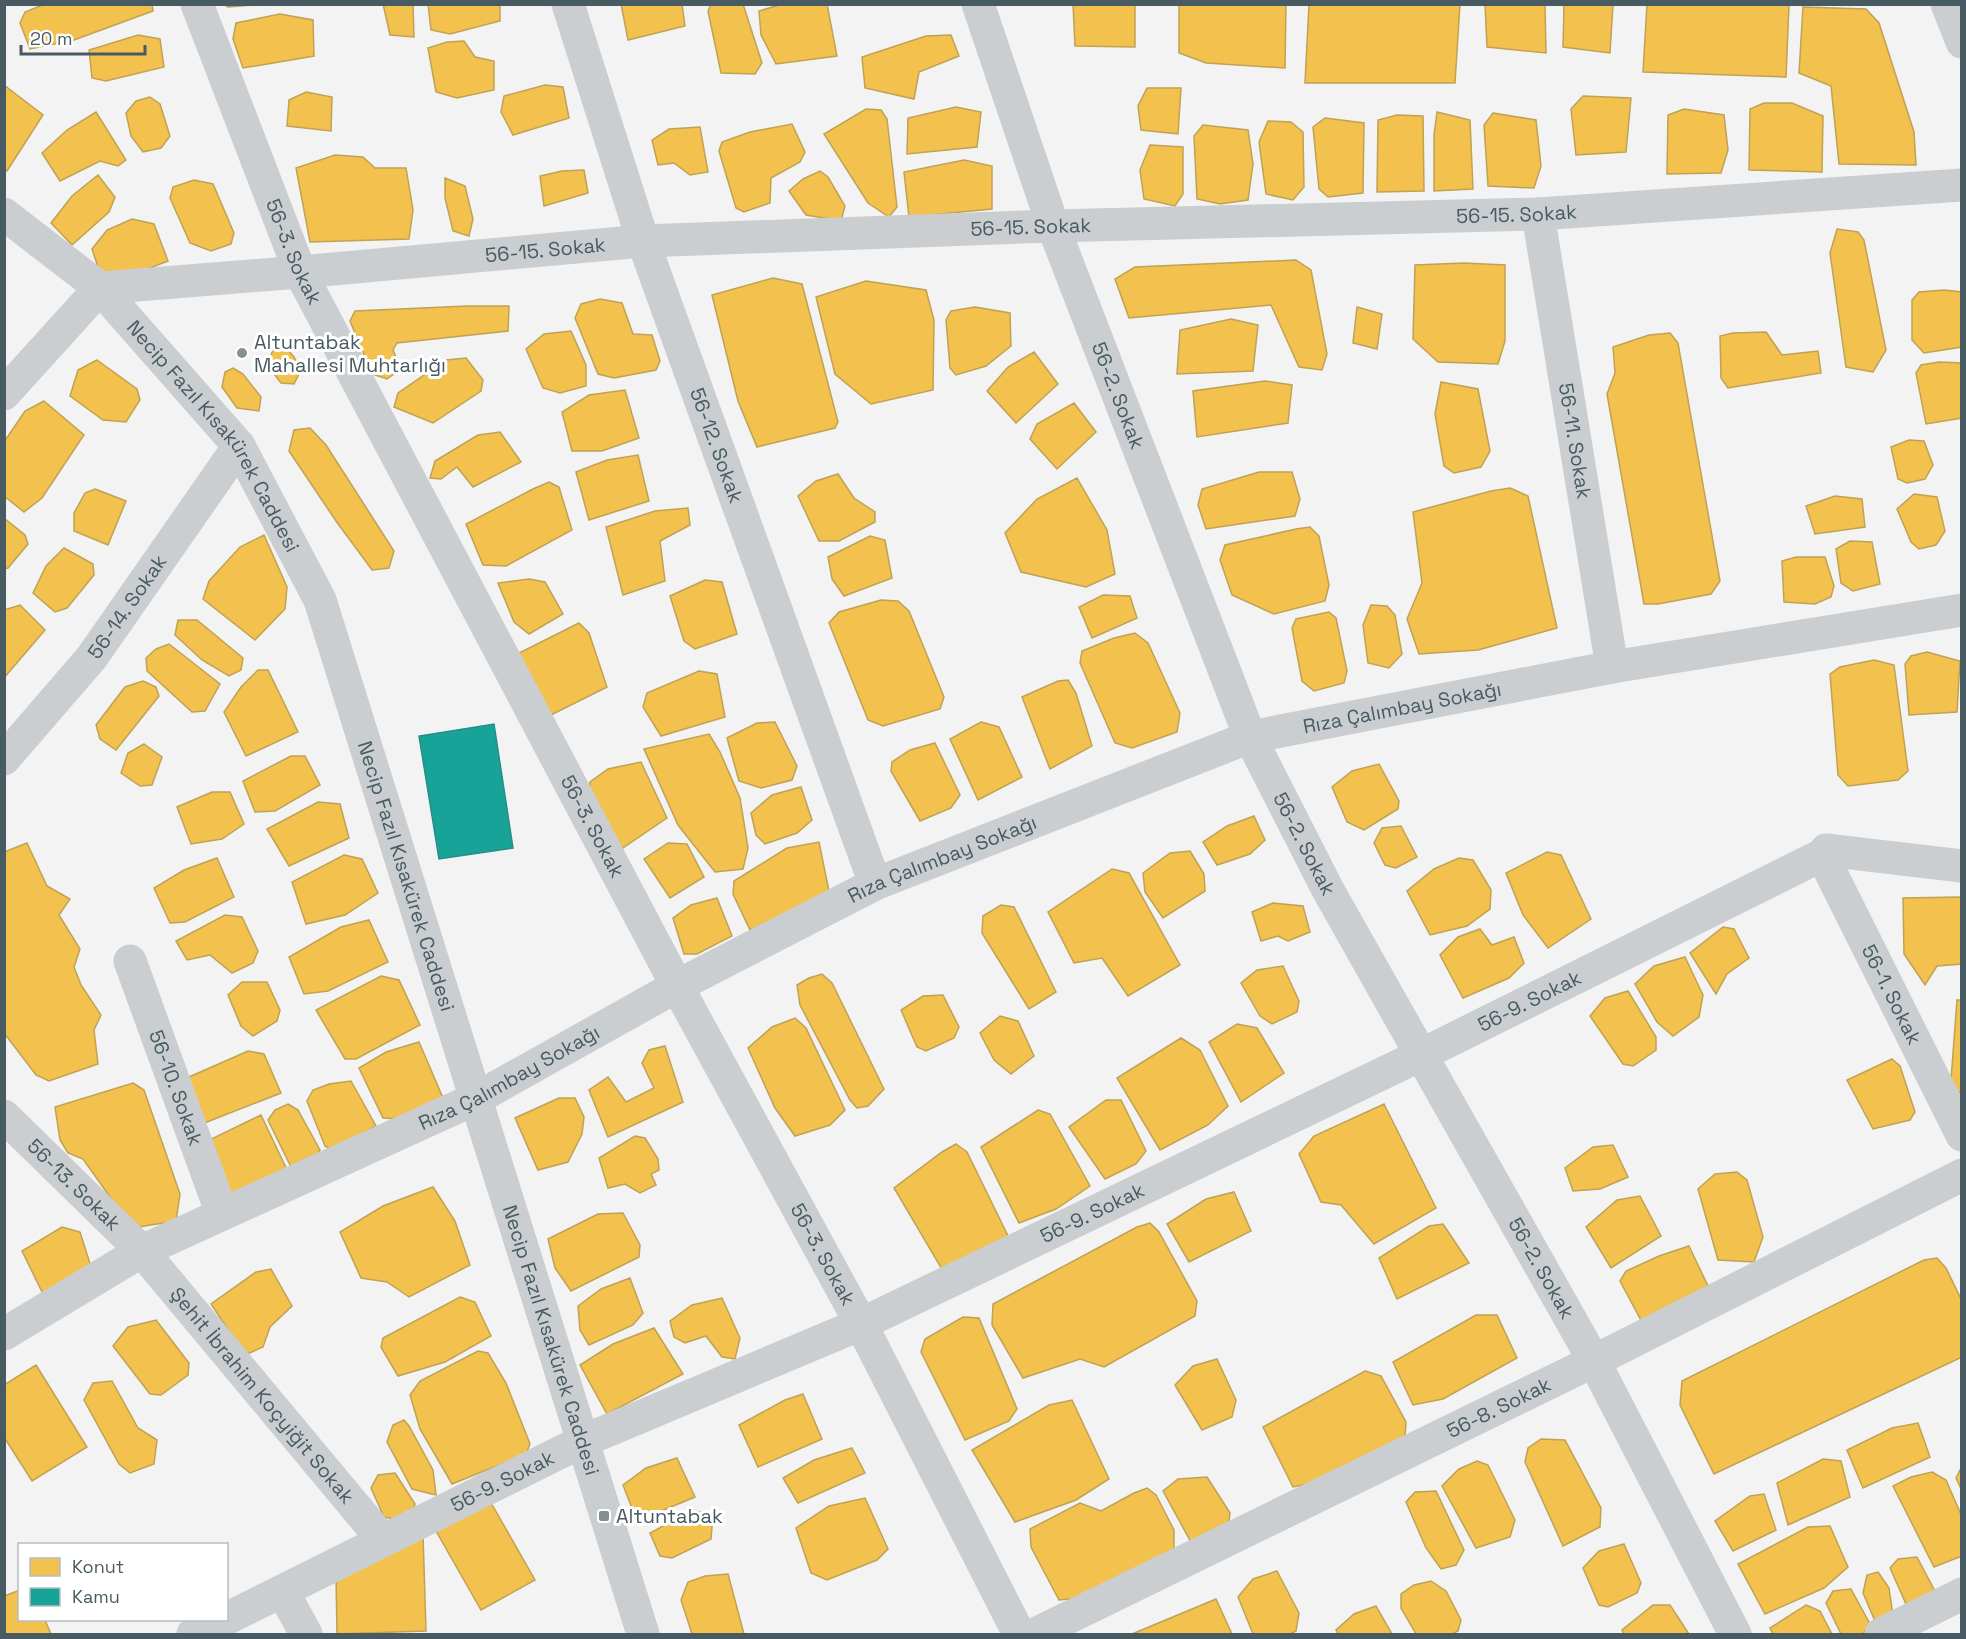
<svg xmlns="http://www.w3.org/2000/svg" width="1966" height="1639" font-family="'Space Grotesk',sans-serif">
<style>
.homes{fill:#f2c14e;stroke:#bfa254;stroke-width:1.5}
.public{fill:#17a398;stroke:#268d88;stroke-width:1.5}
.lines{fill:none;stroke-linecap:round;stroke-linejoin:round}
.minor{stroke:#caced0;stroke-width:33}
.tertiary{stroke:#caced0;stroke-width:33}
.poi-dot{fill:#849095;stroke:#fff;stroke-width:2}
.labels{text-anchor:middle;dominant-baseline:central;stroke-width:6;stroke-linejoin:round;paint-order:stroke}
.street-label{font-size:20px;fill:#485a62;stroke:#fff}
.poi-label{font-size:20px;fill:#485a62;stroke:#fff;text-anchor:start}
</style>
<rect width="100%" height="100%" fill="#f4f3f3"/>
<path class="homes" d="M45 4H152L153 11 74 40 30 49 20 23 25 12Z
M223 4H265L228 7Z
M413 4 414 37 390 35 383 4Z
M428 4H500V21L450 34 431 30Z
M621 4H682L685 26 628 40Z
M711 4H743L762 63 755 74 721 73 708 11Z
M783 4H827L837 56 776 64 761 35 759 11Z
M1073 4H1135V47L1075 46Z
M1179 4H1286L1285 68 1206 63 1179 53Z
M1309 4H1460L1455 83H1305Z
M1485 4H1545L1546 53 1487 47Z
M1564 4H1613L1610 53 1563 47Z
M1647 4 1789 5 1786 77 1643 72Z
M1803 7 1866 9 1879 23 1914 132 1916 165 1839 164 1831 86 1799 73Z
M280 14 313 20 314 56 243 68 233 39 236 23Z
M138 35 160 39 164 67 106 81 92 78 89 50Z
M951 35 959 56 919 72 914 99 865 88 862 57 926 36Z
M464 41 475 57 494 61V90L457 98 436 92 428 48 447 42Z
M4 85 43 115 7 171 4 170Z
M545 85 563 87 569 118 513 135 501 112 504 96Z
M1147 88H1181L1178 134 1141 130 1138 106Z
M306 92 332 97 331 131 287 126 289 100Z
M1583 96 1631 98 1626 152 1576 155 1571 109Z
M150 97 160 104 170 136 161 148 143 152 131 136 126 113 136 101Z
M1764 103H1792L1823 116 1822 172 1749 170 1750 109Z
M956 107 981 112 977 147 907 154 908 118Z
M866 109 881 110 887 119 897 207 889 217 868 203 824 134Z
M1684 109 1724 115 1728 150 1721 173 1667 174 1668 115Z
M96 112 126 160 118 166 100 161 60 181 42 153 67 130Z
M1437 112 1470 120 1473 189 1434 191V135Z
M1493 113 1536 120 1541 166 1534 188 1488 186 1484 125Z
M1397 115 1423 116 1424 191 1377 192 1378 120Z
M1325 118 1364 123 1363 193 1328 197 1319 189 1313 127Z
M1268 121 1291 122 1303 132 1304 187 1293 200 1266 194 1259 142Z
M792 124 805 152 800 162 771 178 770 203 744 212 736 208 719 151 722 142 750 132Z
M1203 125 1248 130 1253 164 1248 200 1220 204 1197 199 1194 136Z
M700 127 708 172 690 175 674 163 658 165 652 140 669 129Z
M1150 145 1183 147V194L1175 206 1144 199 1140 170Z
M335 155 363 157 375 168H406L413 210 409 239 310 242 296 168Z
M964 160 992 166V209L909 217 904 172Z
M584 170 588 193 544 206 540 176 562 171Z
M820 171 828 177 845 206 841 221 806 215 789 191 803 179Z
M98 175 115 197 109 212 72 245 51 223 72 196Z
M445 178 465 186 473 219 469 236 453 231 445 198Z
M194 180 213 184 234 233 231 244 211 251 190 243 170 198 173 187Z
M132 219 154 224 168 261 116 281 99 270 92 249 107 230Z
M1837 229 1858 232 1864 240 1886 350 1873 372 1846 367 1830 253Z
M1296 260 1311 270 1327 354 1322 370 1299 367 1271 305 1129 318 1115 279 1135 267Z
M1464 263 1505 265V341L1498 364 1438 362 1413 339 1415 265Z
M773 278 802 284 838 422 835 428 757 447 738 401 712 295Z
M866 281 926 290 934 320 933 390 871 404 835 374 816 297Z
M1944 290 1962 292V347L1924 353 1912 340V300L1919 292Z
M600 299 622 303 633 334 652 335 660 361 656 370 614 378 598 374 575 318 581 304Z
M467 306H509L508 331 397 343 393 350 401 369 387 379 372 374 350 321 355 311Z
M975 307 1010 313 1011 346 986 366 956 375 950 368 946 320 951 311Z
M1357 307 1382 314 1377 349 1353 343Z
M1231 319 1258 325 1253 371 1177 374 1180 330Z
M571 331 586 365V386L560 393 543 388 526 349 544 334Z
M1766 332 1782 355 1818 351 1821 373 1728 388 1721 378 1720 336 1733 333Z
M1670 333 1678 343 1720 581 1711 594 1658 604H1644L1607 394 1615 373 1613 347 1649 335Z
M284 345 294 357 301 370 294 384 281 383 267 365 273 350Z
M1034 352 1058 384 1016 423 987 391 1008 367Z
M466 358 483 380 481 391 433 423 394 407 398 393 446 360Z
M97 360 137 389 140 400 126 422 103 420 70 396 78 370Z
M1939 362 1962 363V418L1926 424 1916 373 1921 365Z
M233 368 243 374 261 397 259 411 237 408 222 387 225 372Z
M1265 381 1292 385 1288 423 1197 437 1193 391Z
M1441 382 1478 389 1490 451 1481 467 1454 473 1444 466 1435 414Z
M625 390 639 438 602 451H572L562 412 589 395Z
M44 401 84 435 42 498 24 512 4 496V442L25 411Z
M1074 403 1096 432 1057 469 1030 439 1037 424Z
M310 428 326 445 394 551 389 568 372 570 336 521 289 451 294 430Z
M500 432 521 462 473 487 457 467 441 479 430 478 435 461 478 435Z
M1909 440 1924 441 1933 465 1925 479 1907 483 1898 479 1891 447Z
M638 455 649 501 589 520 576 472 607 460Z
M1259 472H1292L1300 499 1295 516 1206 529 1198 505 1202 489Z
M838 474 854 498 875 512V522L839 541H819L798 496 816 481Z
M1077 478 1107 530 1115 574 1086 587 1021 572 1005 533 1037 499Z
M549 482 559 487 572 530 506 566 483 565 466 524 533 489Z
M1510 488 1528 496 1557 628 1478 650 1419 654 1407 619 1422 583 1413 512 1491 491Z
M95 489 126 501 108 545 74 531V513L85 493Z
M1914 494 1937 497 1945 531 1936 545 1919 549 1911 542 1897 509Z
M1835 496 1862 499 1865 527 1815 534 1806 506Z
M688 508 690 525 660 541 665 581 623 595 606 527 655 511Z
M4 518 25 535 28 544 8 568 4 569Z
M1310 527 1319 536 1329 585 1325 601 1274 614 1232 595 1220 560 1225 545 1296 529Z
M264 535 287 587 285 609 255 640 203 599 209 581 240 547Z
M870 536 885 540 892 578 844 596 832 579 828 557Z
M1850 541 1872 542 1880 584 1853 591 1841 583 1836 549Z
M64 548 93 564 94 575 67 608 55 612 33 593 46 566Z
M1796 557H1825L1834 586 1831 597 1815 604 1784 602 1782 561Z
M529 579 545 582 563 614 529 634 514 622 498 583Z
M705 580 722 582 737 634 695 649 684 641 670 596Z
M1103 595 1130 596 1137 618 1092 638 1079 607Z
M881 600 898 601 909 611 944 697 940 709 883 726 868 720 829 623 839 612Z
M20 605 45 630 4 678V610Z
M1371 605 1387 606 1395 615 1402 654 1389 668 1368 663 1363 625Z
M1329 612 1336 618 1347 671 1344 683 1314 691 1302 681 1292 628 1296 619Z
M178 620H197L243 658 241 670 229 676 202 660 175 635Z
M579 623 589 633 607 687 547 717 517 654Z
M1135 633 1148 643 1180 713 1177 732 1132 748 1115 743 1080 663 1082 651 1114 638Z
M169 644 220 684 205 711 192 712 147 671 146 658 156 649Z
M1927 652 1960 661 1957 712 1909 715 1905 664 1911 656Z
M1874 660 1894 665 1908 771 1898 780 1848 786 1838 775 1830 674 1840 667Z
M258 670H268L298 732 246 756 224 712 241 687Z
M699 671 717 674 725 717 661 736 643 707 647 693Z
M1068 680 1076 693 1092 746 1050 769 1022 697 1058 681Z
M143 681 156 687 159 696 116 750 100 739 96 725 125 687Z
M775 722 797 766 792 780 761 788 739 781 727 738 757 723Z
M981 722 999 727 1022 777 978 800 950 739Z
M709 734 720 752 740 798 748 848 743 869 715 872 678 825 644 749Z
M935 743 960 795 951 808 920 821 891 771 892 762 910 750Z
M144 744 162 757 152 785 140 786 121 773 128 753Z
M291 756H305L320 785 275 811 255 812 243 781Z
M641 762 667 818 620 850 589 796 590 782 608 769Z
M1379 764 1399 801 1398 809 1364 830 1347 822 1332 787 1352 771Z
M801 787 812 820 797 833 765 844 756 835 751 813 772 795Z
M212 792H230L244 824 222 839 191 844 177 807Z
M318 802 340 804 349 838 289 866 267 829Z
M1254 816 1265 840 1250 854 1217 865 1203 842 1227 826Z
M1401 826 1417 857 1396 868 1385 865 1374 843 1382 828Z
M819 842 830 896 750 930 733 894 734 881 787 848Z
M27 843 47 886 70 899 59 915 80 949 74 967 81 985 101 1015 94 1030 98 1064 49 1081 36 1075 4 1033V852Z
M668 843 687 844 704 877 670 898 644 859Z
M1190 851 1204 874 1205 891 1163 918 1145 892 1143 873 1170 853Z
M1547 852 1561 855 1591 919 1548 948 1523 915 1506 873Z
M344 855 362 859 378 893 345 915 306 924 292 882Z
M217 858 234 897 185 922 170 923 154 888 184 870Z
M1459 858 1473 860 1491 890 1490 909 1467 926 1430 935 1407 891 1434 869Z
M1112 869 1129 873 1180 965 1128 996 1102 958 1074 963 1048 912Z
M1961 897 1962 964 1937 966 1925 985 1904 954 1903 898Z
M717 898 732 936 697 954H684L673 918 691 905Z
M1273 903 1303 906 1310 932 1288 941 1278 936 1261 941 1252 912Z
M1001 905 1014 907 1056 992 1029 1009 982 933 983 916Z
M225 915 242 917 258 951 253 963 232 973 210 955 187 960 176 941Z
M369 920 388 962 328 991 304 994 289 957 341 927Z
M1723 927 1734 929 1749 958 1727 974 1716 994 1690 953Z
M1480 929 1492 945 1514 937 1524 963 1509 978 1463 998 1440 955 1458 937Z
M1685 957 1703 995 1699 1017 1673 1036 1657 1022 1635 984 1654 966Z
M1283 966 1299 1001 1297 1012 1272 1024 1260 1016 1241 983 1257 970Z
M822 974 832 983 884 1089 868 1106 857 1108 850 1100 800 1005 797 985 809 978Z
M381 976 399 980 420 1025 356 1059H345L316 1010Z
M242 982H267L280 1010 277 1021 253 1036 241 1026 228 995Z
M1628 991 1656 1037V1050L1633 1066 1623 1064 1590 1016 1605 998Z
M943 995 959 1027 954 1038 926 1051 917 1047 901 1010 923 996Z
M1957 1000H1962V1092L1950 1093Z
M1000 1016 1018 1021 1034 1056 1011 1074 994 1060 980 1033Z
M795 1018 806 1028 845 1110 830 1125 795 1136 775 1108 748 1048 772 1027Z
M1237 1024 1257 1028 1284 1073 1241 1102 1209 1042Z
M1181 1038 1200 1050 1228 1106 1208 1125 1160 1150 1117 1078Z
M419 1042 443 1098 402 1119 383 1118 359 1068 386 1052Z
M665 1046 683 1102 608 1137 589 1090 608 1077 626 1102 654 1088 642 1063 649 1050Z
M248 1051 264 1054 281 1093 202 1124 189 1077Z
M1892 1059 1900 1066 1915 1112 1910 1120 1873 1129 1847 1080Z
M351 1081 376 1126 332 1150 325 1146 307 1101 313 1090 329 1084Z
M133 1083 144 1090 180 1194 176 1221 132 1228 83 1159 68 1153 60 1140 55 1107Z
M559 1098H575L584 1117 582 1134 568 1162 538 1170 515 1118Z
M1106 1100H1121L1146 1151 1136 1164 1105 1179 1069 1127Z
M288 1104 298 1110 320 1150 317 1158 292 1169 268 1120 275 1110Z
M1384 1104 1436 1208 1374 1244 1341 1205 1321 1202 1299 1154 1314 1136Z
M1038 1110 1050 1114 1090 1186 1056 1209 1019 1223 981 1147Z
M261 1115 288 1172 227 1201 201 1144Z
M635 1136 645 1138 658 1159 659 1170 651 1174 656 1185 640 1193 625 1184 608 1188 599 1158Z
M956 1144 967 1152 1010 1240 946 1276 894 1188 942 1152Z
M1613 1145 1628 1177 1600 1189 1573 1191 1565 1168 1593 1147Z
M1737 1172 1747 1180 1763 1237 1754 1262 1718 1260 1698 1189 1715 1174Z
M433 1187 455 1221 470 1265 409 1297 387 1282 361 1278 340 1232 383 1206Z
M1234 1192 1251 1231 1189 1262 1167 1224 1206 1199Z
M1640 1196 1661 1236 1611 1268 1586 1227 1617 1200Z
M623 1213 640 1245 639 1257 571 1291 555 1268 548 1239 598 1214Z
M1150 1223 1159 1232 1197 1301 1195 1316 1104 1367 1080 1359 1023 1378 992 1325 993 1304 1137 1227Z
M1443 1224 1469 1263 1397 1299 1379 1258 1429 1226Z
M62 1227 80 1232 92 1270 44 1296 22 1251Z
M1689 1246 1708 1286 1643 1324 1620 1281 1626 1271 1659 1256Z
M1937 1258 1946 1268 1962 1301V1357L1714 1474 1680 1405 1682 1381 1924 1260Z
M271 1269 292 1306 270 1327 263 1347 245 1355 211 1304 256 1272Z
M630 1278 643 1313 633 1325 589 1345 580 1330 578 1306 601 1289Z
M460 1297 475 1302 491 1336 445 1362 398 1376 381 1347 383 1338Z
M722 1298 740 1338 735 1359 722 1357 706 1336 685 1343 674 1337 670 1321 692 1305Z
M1476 1315H1497L1517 1358 1443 1399 1413 1405 1393 1362Z
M963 1317 979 1318 1017 1409 1009 1421 965 1440 921 1352 925 1339Z
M156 1320 189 1363 188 1375 161 1395 150 1394 113 1346 128 1327Z
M654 1328 683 1374 607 1414 580 1365 613 1344Z
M478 1351 488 1353 506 1383 530 1444 526 1454 452 1484 420 1429 410 1395 420 1381Z
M1217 1359 1236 1400 1232 1417 1202 1430 1175 1385 1193 1366Z
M36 1365 87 1447 32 1481 4 1437V1385Z
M1365 1371 1381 1376 1406 1422 1405 1437 1322 1481 1293 1487 1263 1427Z
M112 1381 138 1428 157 1440 154 1464 130 1473 119 1464 84 1400 93 1383Z
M803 1394 822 1439 758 1467 739 1425 785 1400Z
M1072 1400 1109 1479 1076 1500 1015 1522 972 1450 1049 1405Z
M404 1420 409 1426 433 1470 436 1495 412 1489 387 1442 393 1425Z
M1918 1423 1930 1457 1863 1488 1847 1450 1892 1428Z
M1541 1439 1565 1440 1601 1508 1600 1527 1563 1546 1525 1462 1528 1448Z
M852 1448 865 1473 798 1503 783 1478 814 1460Z
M677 1458 695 1497 637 1521 623 1485 646 1468Z
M1823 1459 1841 1461 1850 1497 1788 1525 1777 1483Z
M1477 1461 1488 1465 1515 1520 1510 1537 1476 1548 1442 1486 1459 1469Z
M1962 1466V1491L1956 1478Z
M1932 1472 1946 1480 1962 1517V1556L1934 1567 1893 1486 1911 1477Z
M395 1473 415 1504 413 1512 394 1519 384 1517 371 1488 378 1475Z
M1207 1477 1230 1513 1228 1530 1192 1544 1163 1491 1178 1479Z
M1147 1488 1156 1495 1174 1530V1549L1081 1598 1059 1600 1031 1547 1030 1529 1080 1503 1101 1511 1134 1493Z
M1436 1491 1464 1550 1456 1565 1441 1569 1426 1548 1406 1502 1415 1492Z
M1764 1494 1776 1530 1733 1551 1715 1521 1750 1496Z
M865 1498 888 1549 877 1560 827 1580 811 1573 796 1528 829 1506Z
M490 1501 535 1580 481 1610 436 1531Z
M693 1510 713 1516 711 1539 672 1558 660 1556 650 1533Z
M1830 1526 1848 1567 1824 1588 1765 1614 1738 1564 1808 1527Z
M423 1533 426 1631 337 1634 336 1575Z
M1624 1544 1641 1583 1637 1593 1608 1607 1599 1605 1583 1568 1599 1551Z
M1917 1557 1936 1593 1906 1604 1890 1568 1898 1559Z
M1277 1571 1299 1613 1296 1631 1290 1634H1253L1238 1597 1253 1579Z
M1878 1572 1889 1588 1894 1622 1875 1621 1863 1593 1867 1575Z
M728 1574 744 1634H692L681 1600 688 1582 705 1576Z
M1431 1581 1446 1591 1461 1620 1458 1631 1452 1634H1416L1401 1608V1594L1414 1585Z
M1851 1589 1870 1624 1863 1634H1841L1826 1603 1833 1591Z
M20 1590V1620H45L51 1634H4V1596Z
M1216 1599 1232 1634H1132Z
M1653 1605H1670L1689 1634H1624L1622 1630Z
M1806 1605 1820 1611 1832 1634H1773L1770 1628Z
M1376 1606 1392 1634H1338L1336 1630 1354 1614Z"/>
<path class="public" d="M494 724 513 848 439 859 419 736Z"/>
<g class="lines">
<g class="minor">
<path id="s1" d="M197 4 300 272 677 986 861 1324 1019 1634"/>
<path id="s2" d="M568 4 643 241 875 884"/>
<path id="s3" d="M978 4 1053 226 1250 737 1328 890 1594 1361 1735 1634"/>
<path d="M1947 4 1962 42"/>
<path id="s4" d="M1538 214 1612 667"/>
<path id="s5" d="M4 394 100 288 300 272 643 241 1053 226 1538 214 1962 185"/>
<path id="s6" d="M4 759 92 657 239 446"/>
<path id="s7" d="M1822 855 1962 1135"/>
<path id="s8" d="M130 961 222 1214"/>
<path id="s9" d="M4 1116 142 1251 383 1540"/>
<path id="s10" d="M4 1334 142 1251 477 1098 677 986 875 884 1250 737 1612 667 1962 610"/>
<path d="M283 1592 306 1634"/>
<path id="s11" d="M226 1619 583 1441 861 1324 1421 1055 1822 855 1826 850 1962 866"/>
<path d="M193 1634 225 1620"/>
<path id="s12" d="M1035 1634 1594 1361 1962 1175"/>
<path d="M1881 1634 1962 1594"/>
</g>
<path class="tertiary" id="s13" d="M4 214 100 288 239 446 320 600 643 1634"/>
</g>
<g class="poi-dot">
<circle cx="242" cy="353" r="6"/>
<rect x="598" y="1510" width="12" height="12" rx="3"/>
</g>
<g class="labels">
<g class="street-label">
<text stroke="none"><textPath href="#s5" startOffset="1562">56-15. Sokak</textPath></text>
<text stroke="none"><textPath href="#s5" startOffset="1076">56-15. Sokak</textPath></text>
<text stroke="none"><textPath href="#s5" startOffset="590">56-15. Sokak</textPath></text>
<text stroke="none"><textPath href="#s1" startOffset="266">56-3. Sokak</textPath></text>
<text stroke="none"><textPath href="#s3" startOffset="416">56-2. Sokak</textPath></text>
<text stroke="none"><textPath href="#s13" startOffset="309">Necip Fazıl Kısakürek Caddesi</textPath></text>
<text stroke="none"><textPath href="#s4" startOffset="230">56-11. Sokak</textPath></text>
<text stroke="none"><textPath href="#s2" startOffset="466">56-12. Sokak</textPath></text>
<text stroke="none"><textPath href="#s6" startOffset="196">56-14. Sokak</textPath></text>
<text stroke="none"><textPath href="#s10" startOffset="1539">Rıza Çalımbay Sokağı</textPath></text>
<text stroke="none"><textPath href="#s1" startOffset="914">56-3. Sokak</textPath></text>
<text stroke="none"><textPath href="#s3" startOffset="902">56-2. Sokak</textPath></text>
<text stroke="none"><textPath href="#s10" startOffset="1053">Rıza Çalımbay Sokağı</textPath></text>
<text stroke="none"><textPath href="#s13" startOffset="795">Necip Fazıl Kısakürek Caddesi</textPath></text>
<text stroke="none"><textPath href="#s7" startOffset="156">56-1. Sokak</textPath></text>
<text stroke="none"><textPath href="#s11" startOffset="1443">56-9. Sokak</textPath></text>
<text stroke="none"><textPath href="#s10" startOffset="567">Rıza Çalımbay Sokağı</textPath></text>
<text stroke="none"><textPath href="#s8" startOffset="135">56-10. Sokak</textPath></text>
<text stroke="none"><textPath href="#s9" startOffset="98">56-13. Sokak</textPath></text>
<text stroke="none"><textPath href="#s11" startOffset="957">56-9. Sokak</textPath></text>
<text stroke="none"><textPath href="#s1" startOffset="1400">56-3. Sokak</textPath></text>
<text stroke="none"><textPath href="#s3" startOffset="1388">56-2. Sokak</textPath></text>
<text stroke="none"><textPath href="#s13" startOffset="1281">Necip Fazıl Kısakürek Caddesi</textPath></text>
<text stroke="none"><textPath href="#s9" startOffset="381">Şehit İbrahim Koçyiğit Sokak</textPath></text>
<text stroke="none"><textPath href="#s12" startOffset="516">56-8. Sokak</textPath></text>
<text stroke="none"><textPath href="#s11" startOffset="309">56-9. Sokak</textPath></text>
</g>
<g class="poi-label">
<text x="254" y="342">Altuntabak<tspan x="254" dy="23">Mahallesi Muhtarlığı</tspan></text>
<text x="616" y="1516">Altuntabak</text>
</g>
</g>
<rect width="1966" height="1639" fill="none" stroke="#485a62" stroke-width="12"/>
<rect x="18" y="1543" width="210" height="78" fill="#ffffff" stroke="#b6bdc0" stroke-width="1.5"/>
<rect x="30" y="1558" width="30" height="18" fill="#f2c14e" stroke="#b6bdc0" stroke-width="1.5"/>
<text x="72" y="1573" font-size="18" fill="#485a62">Konut</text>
<rect x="30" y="1588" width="30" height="18" fill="#17a398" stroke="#b6bdc0" stroke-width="1.5"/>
<text x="72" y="1603" font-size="18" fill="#485a62">Kamu</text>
<path d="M21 45v9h124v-9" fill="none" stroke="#485a62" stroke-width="3"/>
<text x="30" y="45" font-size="18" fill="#485a62" stroke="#ffffff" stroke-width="4.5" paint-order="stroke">20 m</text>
</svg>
